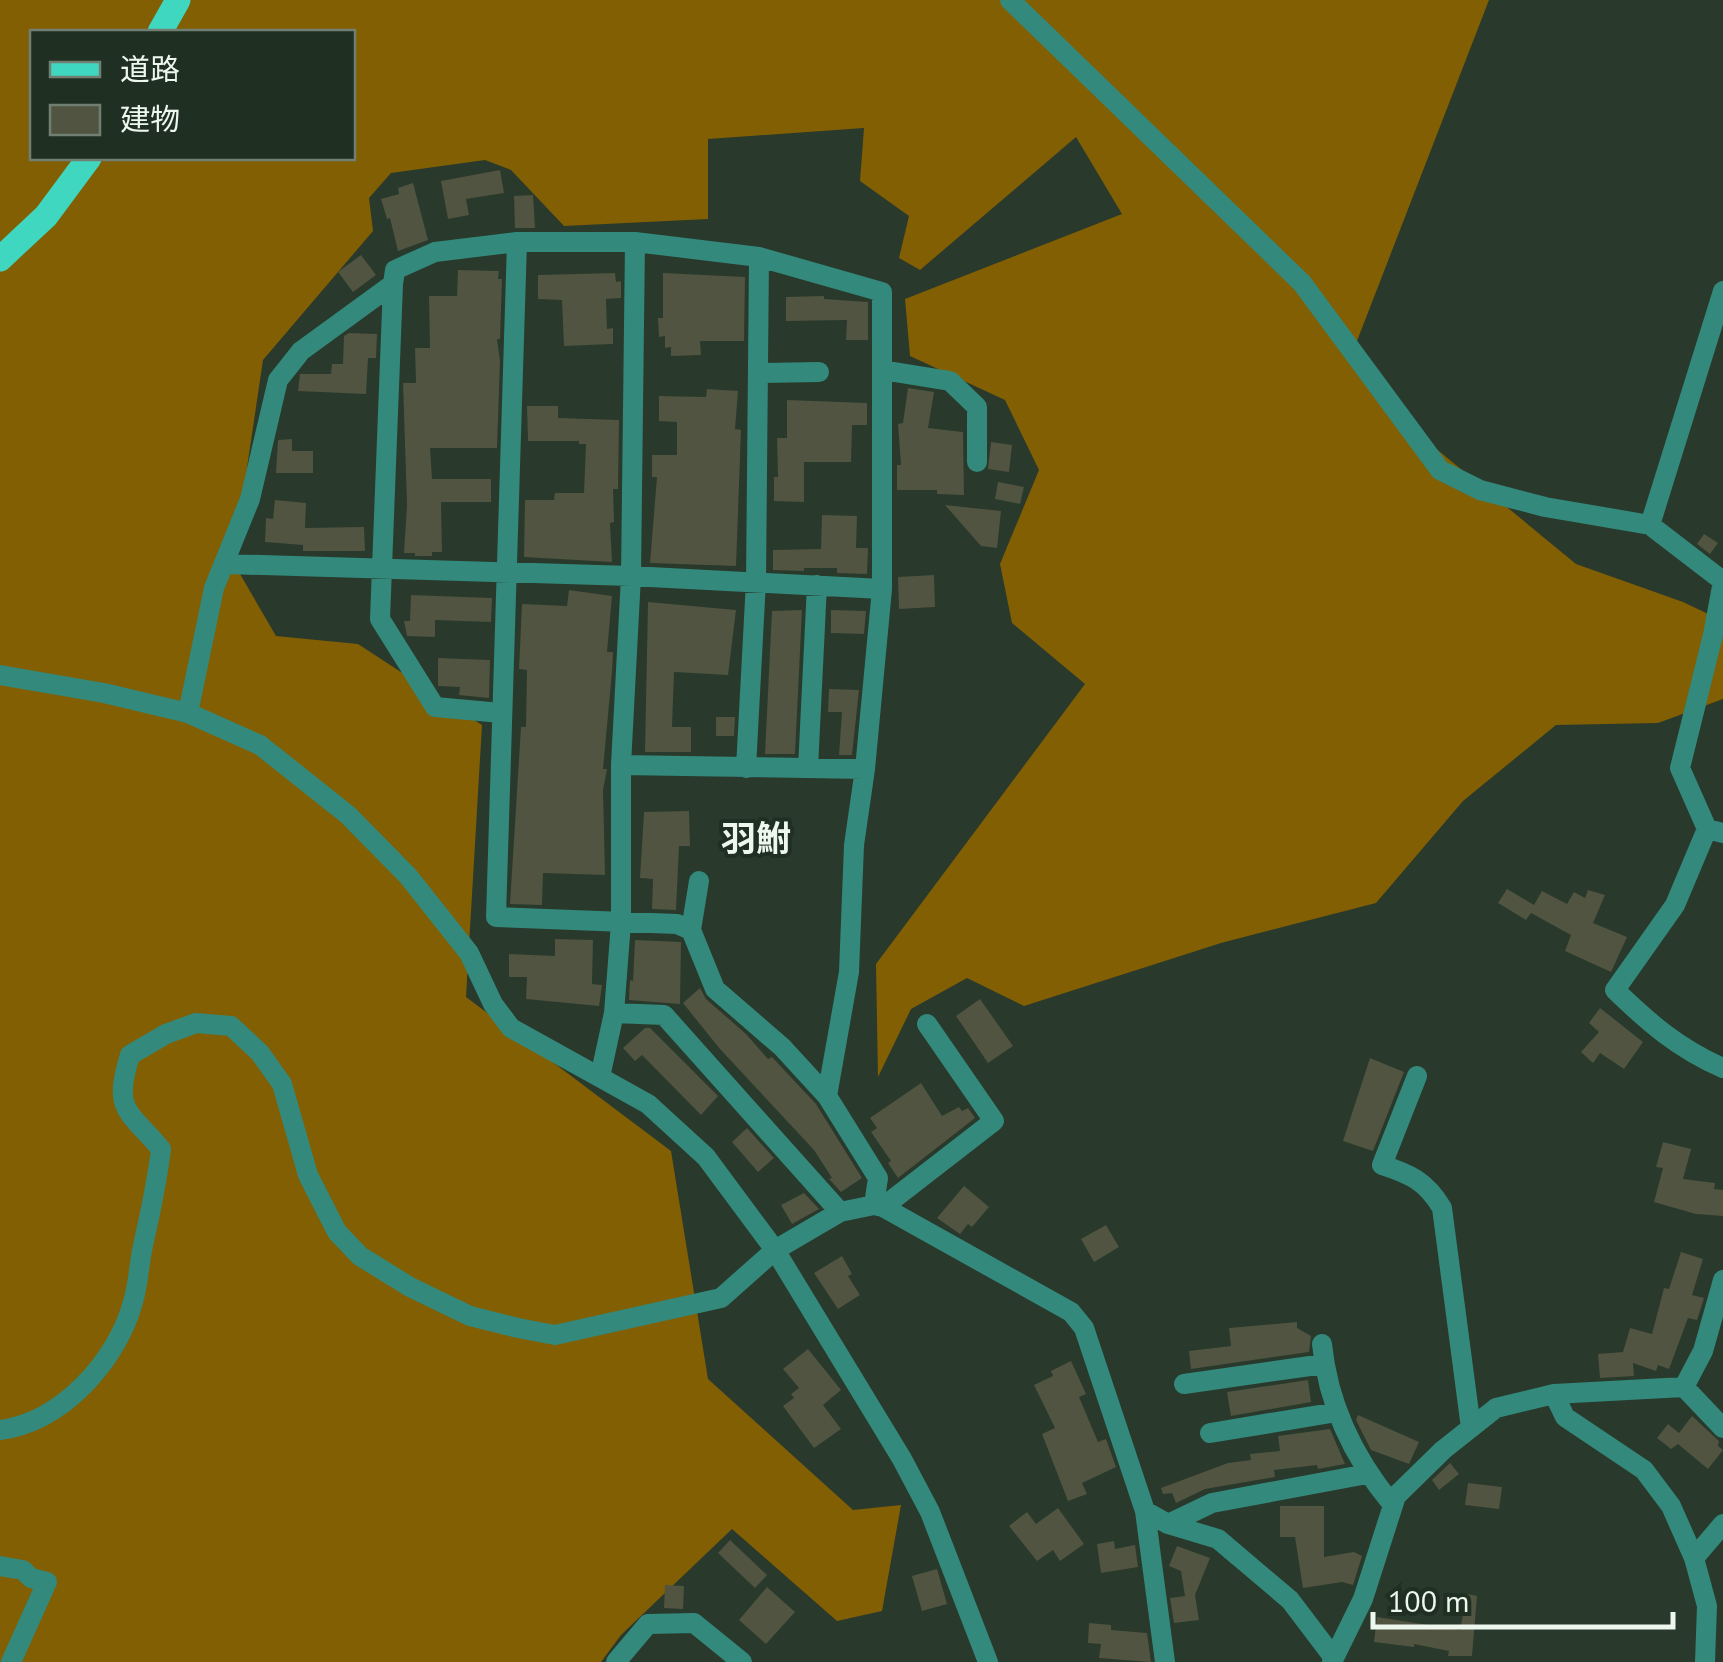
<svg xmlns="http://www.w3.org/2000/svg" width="1723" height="1662" font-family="'PT Sans','Noto Sans JP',sans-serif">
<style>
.forest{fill:#825f03;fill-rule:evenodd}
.building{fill:#505440}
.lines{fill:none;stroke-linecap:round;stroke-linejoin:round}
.minor{stroke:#33897b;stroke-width:20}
.tertiary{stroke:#33897b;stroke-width:20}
.primary{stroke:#40d7c0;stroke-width:25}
.labels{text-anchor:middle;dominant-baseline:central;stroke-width:8;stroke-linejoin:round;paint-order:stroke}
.quarter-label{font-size:35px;font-weight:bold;fill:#edf7ee;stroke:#1f2f21}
</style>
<rect width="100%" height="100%" fill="#29392b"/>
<path class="forest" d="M0 0H1489L1357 341 1377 400 1576 564 1683 602 1723 621V699L1658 723 1556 725 1463 801 1376 903 1221 943 1024 1006 967 978 911 1009 878 1077 876 964 1085 684 1012 623 1000 564 1039 470 1005 400 910 356 905 299 1122 214 1076 137 920 270 899 258 909 216 860 181 864 128 708 139V219L564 226 511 170 485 160 391 173 369 198 373 231 263 360 233 562 276 636 358 644 482 725 466 997 671 1151 708 1379 853 1510 901 1505 882 1611 837 1621 732 1529 621 1635 601 1662H0ZM32 32H352V158H32Z"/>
<path class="building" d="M500 170 504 193 466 199 469 215 448 219 441 181Z
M413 183 428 240 398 251 390 218 387 219 381 199 399 194 398 188Z
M533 195 535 228H515L514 196Z
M361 255 376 275 353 292 338 272Z
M458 270 499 271 498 279H502L500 339H497L500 361 497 448H430L432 479H491V502H441L442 552H432V556H415V553H404L407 505 403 383H416L415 348H430L429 296H457Z
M615 273 616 282 621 281V298L606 299 607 329 613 328V344L564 346 562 300 538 299V275Z
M663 273 745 277 744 341H700L701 355 671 356V347L665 348V336L659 337 658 318H663Z
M824 296V299L868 302V340H846L847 320 786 321V297Z
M349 333 377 334 376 358H368L366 394 298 391 300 374H331L332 364H343L344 336Z
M908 388 934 392 928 428 963 432 964 495 937 494V490H897V465H901L898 424 903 423Z
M707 389 738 391 735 429 741 430 736 566 650 563 657 477H652V455H677V422L659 421V396L706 397Z
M787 400 867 403V425H852L851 462H804V502L774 501V477H778L777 438H787Z
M527 406H558V418L619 420 618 489H613L614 522 610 523 612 562 524 557 525 500H554L555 493H584L586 444H579V441H528Z
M292 439V451H313V473H276L278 440Z
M991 442 1012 445 1009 472 988 469Z
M998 482 1024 487 1020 504 995 499Z
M275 500 306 503 305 528 364 527 365 551H303V545L265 542 266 518 273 519Z
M945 505 1001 511 997 548 981 546Z
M822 515 857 516 856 548H868L867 574 837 573V568H804V571L773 570V550L821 549Z
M1704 534 1718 543 1710 554 1697 544Z
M934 575 935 607 899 609 898 577Z
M569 590 612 596 607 652H613L612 672 603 769H607L603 790 605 875 543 873 542 905 510 904 521 727H526L527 670 519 669 522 604 567 606Z
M411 595 492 598 491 622 435 620V637L407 636 404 621H410Z
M648 602 736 610 728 675 674 672 672 727H691V752H645Z
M802 610 795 754H765L772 611Z
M831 610 866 611 864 634 831 633Z
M438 658 490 660 489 698 459 695 460 687 438 686Z
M829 689 859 690 852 755H839L842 712H828Z
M716 717H735L734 736H716Z
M689 811 690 846H679L676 910 652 909 653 879 640 878 644 812Z
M1507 889 1534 905 1542 891 1567 904 1574 892 1585 898 1588 890 1605 895 1593 923 1627 937 1611 972 1565 951 1571 935 1531 913 1526 920 1498 903Z
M555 939 593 940 592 984 602 985 599 1006 526 999 527 977H509V954L555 956Z
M635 940 681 942 680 1004 629 1000 630 980 633 981Z
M700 988 706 999 746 1034 768 1059 772 1057 816 1104 862 1178 841 1192 829 1179 832 1178 814 1150 720 1049 683 1003Z
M980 999 1013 1046 988 1063 956 1016Z
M1600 1008 1643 1042 1624 1069 1600 1053 1593 1063 1581 1052 1599 1032 1589 1023Z
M645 1028H650L718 1096 701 1115 642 1055 635 1061 623 1048Z
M1370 1058 1404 1072 1373 1151 1343 1141Z
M921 1083 942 1116 959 1107 962 1111 968 1108 975 1118 898 1178 888 1163 891 1161 871 1132 877 1128 870 1118Z
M747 1128 774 1158 758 1172 732 1142Z
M1663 1142 1691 1149 1683 1179 1715 1183 1714 1189 1723 1190V1216L1696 1214 1654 1202 1663 1168 1656 1167Z
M964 1186 989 1207 972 1227 968 1224 960 1234 937 1218Z
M804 1193 819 1209 792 1224 781 1205Z
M1106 1225 1119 1247 1094 1262 1081 1239Z
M1681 1252 1703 1259 1692 1295 1704 1298 1697 1320 1688 1318 1669 1369 1658 1365 1656 1371 1633 1363 1634 1376 1600 1378 1598 1354 1623 1352 1630 1328 1652 1334 1664 1288 1669 1289Z
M842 1256 852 1274 848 1276 860 1295 838 1309 814 1273Z
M1297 1322V1328L1311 1336 1309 1352 1191 1369 1189 1351 1231 1346 1229 1328Z
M808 1349 841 1390 823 1405 841 1429 814 1448 783 1406 794 1398 791 1394 799 1388 783 1369Z
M1071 1361 1086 1394 1079 1397 1098 1442 1106 1439 1116 1467 1082 1483 1087 1494 1068 1501 1042 1434 1055 1428 1034 1385 1053 1376 1051 1371Z
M1308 1380 1311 1402 1231 1416 1227 1392Z
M1358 1415 1419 1442 1409 1464 1371 1450 1356 1420Z
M1692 1416 1719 1441 1718 1446 1723 1450 1708 1469 1678 1444 1671 1449 1657 1438 1668 1424 1679 1433Z
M1330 1429 1345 1464 1318 1469 1317 1465 1274 1470 1275 1477 1205 1489 1176 1503 1172 1493 1163 1494 1161 1488 1228 1463 1251 1460 1250 1454 1280 1451 1278 1436Z
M1450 1463 1459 1474 1439 1490 1432 1480Z
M1468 1483 1502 1487 1499 1509 1465 1505Z
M1280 1506H1324V1557L1354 1552 1362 1556 1353 1585 1342 1582 1303 1588 1295 1537H1280Z
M1058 1508 1084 1544 1060 1561 1053 1550 1037 1561 1009 1526 1027 1512 1036 1524Z
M730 1540 767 1575 755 1588 718 1553Z
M1114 1541 1115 1549 1135 1545 1138 1567 1101 1573 1097 1544Z
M1177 1546 1210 1558 1195 1595 1199 1620 1174 1623 1170 1598 1185 1596 1181 1571 1169 1566Z
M937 1569 947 1604 922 1611 912 1576Z
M665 1585 684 1586 683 1609 664 1608Z
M767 1587 795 1612 766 1644 739 1620Z
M1467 1594 1477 1596 1472 1656H1448L1449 1651 1414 1644V1647L1374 1642 1377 1617 1460 1630Z
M1089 1623 1111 1625V1630L1147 1633 1151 1662 1099 1658 1101 1644 1088 1643Z"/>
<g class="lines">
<path class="minor" d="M1010 0 1302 283 1440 470 1480 490 1545 507 1650 525
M393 284 380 619 435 707 501 713
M1723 291 1650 525 1723 581
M882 370 950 381 977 407V462
M758 373 819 372
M226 564 631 576 882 589
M1723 581 1713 635 1680 768 1707 829 1723 833
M188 713 214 588 250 499 278 380 301 351 393 284 395 270 435 252 517 242H635L759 257 882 292V589L865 769 621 765
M746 768 756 581 759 257
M808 768 817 585
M1707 829 1675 905 1615 990C1649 1023 1679 1049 1723 1068
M691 930 699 881
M614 1013 664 1015 840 1212
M1417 1076 1382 1165C1410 1174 1426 1181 1442 1208L1471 1428
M600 1077 614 1013 621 923V765L631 576 635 242
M827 1096 849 972 854 845 865 769
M874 1205 883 1207 1071 1312 1084 1328 1145 1511 1168 1524 1218 1539 1290 1600 1334 1658
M883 1207 994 1121 927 1024
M1322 1344C1328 1404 1354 1458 1392 1504
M1184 1384 1324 1364
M1684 1387 1723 1428
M1554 1394 1565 1417 1644 1470 1671 1506 1694 1558 1707 1606 1705 1662
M0 1430C62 1422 117 1361 133 1302 139 1282 139 1261 144 1241 151 1210 157 1181 161 1149 127 1109 113 1111 130 1055L166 1034 196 1023 231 1026 260 1053 282 1084 308 1175 337 1232 360 1256 410 1287 470 1316 518 1328 555 1335 721 1298 775 1250 840 1212 874 1205 878 1178 827 1096 782 1047 715 989 691 930 677 924 496 917 517 242
M1210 1433 1337 1412
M1145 1511 1165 1662
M1168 1524 1212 1503 1367 1474
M1694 1558 1723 1524
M0 1566 23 1570 31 1578 47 1582 11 1662
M616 1662 648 1624 694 1623 742 1662
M1332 1662 1363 1599 1396 1496 1443 1450 1496 1408 1554 1394 1684 1387 1703 1351 1723 1280"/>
<path class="tertiary" d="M0 675 104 693 188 713 260 745 348 815 408 876 469 953 493 1004 511 1028 648 1104 706 1157 775 1250 902 1459 930 1512 988 1662"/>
<path class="primary" d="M160 32 178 0
M0 259 46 216 89 158"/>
</g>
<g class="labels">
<g class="quarter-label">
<text x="756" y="838">羽鮒</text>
</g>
</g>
<rect x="30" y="30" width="325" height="130" fill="#1f2f21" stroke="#717f73" stroke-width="2.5"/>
<rect x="50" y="62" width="50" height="15" fill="#40d7c0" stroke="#717f73" stroke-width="2.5"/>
<text x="120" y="80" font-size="30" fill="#edf7ee">道路</text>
<rect x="50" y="105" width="50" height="30" fill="#505440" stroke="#717f73" stroke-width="2.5"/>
<text x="120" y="130" font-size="30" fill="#edf7ee">建物</text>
<path d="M1373 1612v15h300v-15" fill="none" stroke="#edf7ee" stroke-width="5"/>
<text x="1388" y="1612" font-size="30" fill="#edf7ee" stroke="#1f2f21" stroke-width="8" paint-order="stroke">100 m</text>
</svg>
